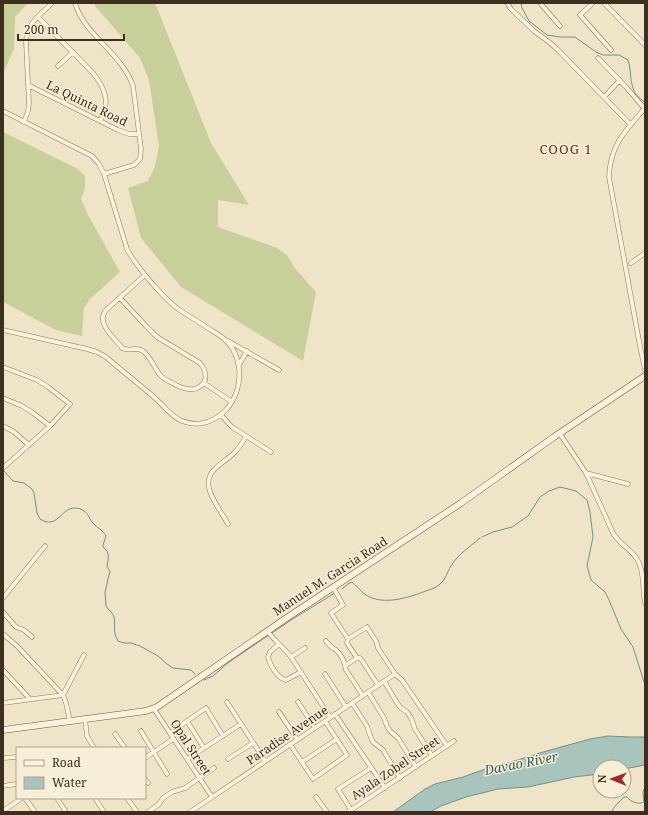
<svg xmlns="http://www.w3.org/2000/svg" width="648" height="815" font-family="'Noto Serif',serif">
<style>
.grass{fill:#c9cf9b}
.water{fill:#a9c4bc;stroke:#6f938a}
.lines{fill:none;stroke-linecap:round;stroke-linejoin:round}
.stream{stroke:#6f938a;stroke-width:1}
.street-casing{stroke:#8d765c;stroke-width:5}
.secondary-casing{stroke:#6f573f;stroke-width:7}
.street{stroke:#faf1dc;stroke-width:4}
.secondary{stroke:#faf1dc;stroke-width:6}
.labels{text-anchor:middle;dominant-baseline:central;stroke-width:3;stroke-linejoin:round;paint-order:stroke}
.street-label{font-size:12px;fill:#3d2e20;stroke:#f7eed8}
.neighbourhood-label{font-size:13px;letter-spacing:1px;fill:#6b2e1e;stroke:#f7eed8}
.water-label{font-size:13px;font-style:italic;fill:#2f5d5a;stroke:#f7eed8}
</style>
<rect width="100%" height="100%" fill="#f0e4c8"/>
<path class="grass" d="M3 3H28L15 17 14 49 5 69 3 70Z
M95 3H155L211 143 249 205 218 200V227L277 248 287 255 294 267 316 292 303 361 181 287 141 238 128 188 148 181 155 166 159 146 149 80 140 58 95 6Z
M3 132 78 169 85 176V189L81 199 88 215 120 272 90 299 84 308 82 336 56 330 3 302Z"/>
<path class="water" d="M608 736 630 737H645V765L624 769V767H600V774L574 777 528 787 498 789 466 797 441 806 430 812H393L425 789 435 784 463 777 491 767 508 763 543 752 590 739Z"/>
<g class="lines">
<path class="stream" d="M521 3 522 8 529 21 547 35 560 37H575L596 52 603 55H619L628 60C633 76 627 92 645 102
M4 471 13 481 24 483 32 489 34 493 37 513 40 519C58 530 60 508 75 508 79 508 81 509 84 511 89 514 89 519 93 523 98 529 102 529 106 536L103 545V547C111 553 108 559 107 567L110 571 105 592 106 606C108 610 113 612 114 617 116 626 112 630 118 641L124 643H131L140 646 158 656 167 664 173 668 191 670 195 674
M482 537 493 532 512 527 528 516 540 497 549 491 560 487 576 491 587 500 590 512 593 537 587 566 591 580 605 592 609 600 621 629 633 647 645 685
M342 589 348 584 352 582C359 588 363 595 372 598 389 604 410 597 426 591 431 589 436 588 440 584 446 579 447 572 451 566 458 554 470 547 480 538
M272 633 291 620 335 593
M204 680 213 676 229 662 269 635
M611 812 616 805 624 797H627C631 802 638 805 644 802L643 792 644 789H645"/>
<defs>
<path id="street" d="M75 3C84 35 122 53 133 86L141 149 140 159 134 165 104 174
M507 3 511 9 534 31 549 42 557 49 631 125
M540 3 560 26
M593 3 580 15 611 50
M604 3 645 45
M38 17 93 73C105 88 111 103 100 121
M598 58 626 87 644 108
M58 66 73 52
M28 85 118 130 129 134H139
M604 97 620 80
M645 108C626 130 610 145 609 177L639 341 645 370
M3 111 92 156 99 164 104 174 127 249C133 261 142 271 150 281 159 291 167 301 178 309 189 316 200 323 211 330 218 334 225 338 230 345 249 371 238 412 207 422 198 425 189 424 180 420 170 415 163 405 155 398 139 384 122 371 106 357L97 352 87 349 3 330
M24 122 28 111 29 103 26 42C27 23 39 16 52 3
M631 263 645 253
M120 298 146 326 157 337 200 363C204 368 207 373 205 380 203 385 199 388 194 389 187 390 182 388 176 385 171 382 165 380 161 376 154 368 151 357 143 351 136 346 129 352 122 348 116 340 101 327 103 317 103 315 105 311 106 310L145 275
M228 341 279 370
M239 365 247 351
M3 367 37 380 48 387 70 404 50 426 3 468
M204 383 232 402
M3 398 22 406 33 413 50 426
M221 415 232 427 271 452
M3 426 14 432 29 445
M560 434 586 473 613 533C618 542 628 548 635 556 645 569 642 588 645 603
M586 473 628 484
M228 524C222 513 211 499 209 488 205 469 225 463 235 452 240 447 243 442 246 436
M333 587 343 605 331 613 348 639 347 643 357 658H360L361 659 378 685
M3 598 45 546
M3 612 16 627 24 630 32 637
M267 631 276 641 286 651 291 657 330 717
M3 634 17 646 63 695 66 703 70 721
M348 639 367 627 376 641 378 648 395 674 402 680 447 746
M326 641C329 646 331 647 336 650 342 655 345 664 346 670L363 696
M279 644 270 652 268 657C270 665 277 678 286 680L301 672
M291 657 305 648
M346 665 357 658
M3 670 30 699
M325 674 346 707
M384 681 397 703 401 708 407 712 411 718 415 729 432 756
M368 692 384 718 387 726 390 731 398 738 416 767
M63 695 84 655
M227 702 265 761
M298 702 315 728
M3 703 63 695
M352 703 367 726 370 735 373 742 383 750 400 778
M154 709 212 797
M279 712 297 739
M335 714 385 788
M85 719 87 736 94 748
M187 721 204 748
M141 731 167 774
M170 733 206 708 223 736
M115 734 125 748
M290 744 313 779 347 755 325 721
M3 758 17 757
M145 758 173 739
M187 759 241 724
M228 759 253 743
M302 762 337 739
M145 779 148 783
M3 786 17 784
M316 797 327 812
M25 798 35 812
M57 798 66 812
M95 798 104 812
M127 798 137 812
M351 810 338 789 371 768
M3 811 22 798
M148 812 158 805 163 798 172 792 185 788 214 768
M190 812 395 674
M348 812 454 741"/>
<path id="secondary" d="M3 730 146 711 157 707 285 619 461 503 554 437 645 376"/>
</defs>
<use href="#street" class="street-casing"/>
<use href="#secondary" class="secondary-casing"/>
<use href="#street" class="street"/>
<use href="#secondary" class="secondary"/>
</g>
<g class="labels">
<g class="street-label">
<text transform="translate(87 103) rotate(26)">La Quinta Road</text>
<text transform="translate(330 576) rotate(-33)">Manuel M. Garcia Road</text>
<text transform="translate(287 735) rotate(-34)">Paradise Avenue</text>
<text transform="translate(191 747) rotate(57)">Opal Street</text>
<text transform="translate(395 768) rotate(-34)">Ayala Zobel Street</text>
</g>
<g class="neighbourhood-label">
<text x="566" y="149">COOG 1</text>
</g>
<g class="water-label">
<text transform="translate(521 763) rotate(-11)">Davao River</text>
</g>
</g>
<rect width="648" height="815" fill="none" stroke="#3d2e20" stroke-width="8"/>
<rect x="16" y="747" width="130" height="52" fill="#f7eed8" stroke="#ada18e"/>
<rect x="24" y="760" width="20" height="6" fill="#faf1dc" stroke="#ada18e"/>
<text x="52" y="767" font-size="12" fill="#3d2e20">Road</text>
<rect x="24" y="777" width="20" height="12" fill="#a9c4bc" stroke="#ada18e"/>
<text x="52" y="787" font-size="12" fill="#3d2e20">Water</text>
<g transform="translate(612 779) rotate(271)"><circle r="19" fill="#f7eed8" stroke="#ada18e"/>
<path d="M0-3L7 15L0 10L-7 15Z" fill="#9e2a2b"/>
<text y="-6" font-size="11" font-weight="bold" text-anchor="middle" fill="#3d2e20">N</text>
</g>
<path d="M18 34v6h106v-6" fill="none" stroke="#3d2e20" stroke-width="2"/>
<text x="24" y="34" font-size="12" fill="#3d2e20" stroke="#f7eed8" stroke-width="3" paint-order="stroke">200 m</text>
</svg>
